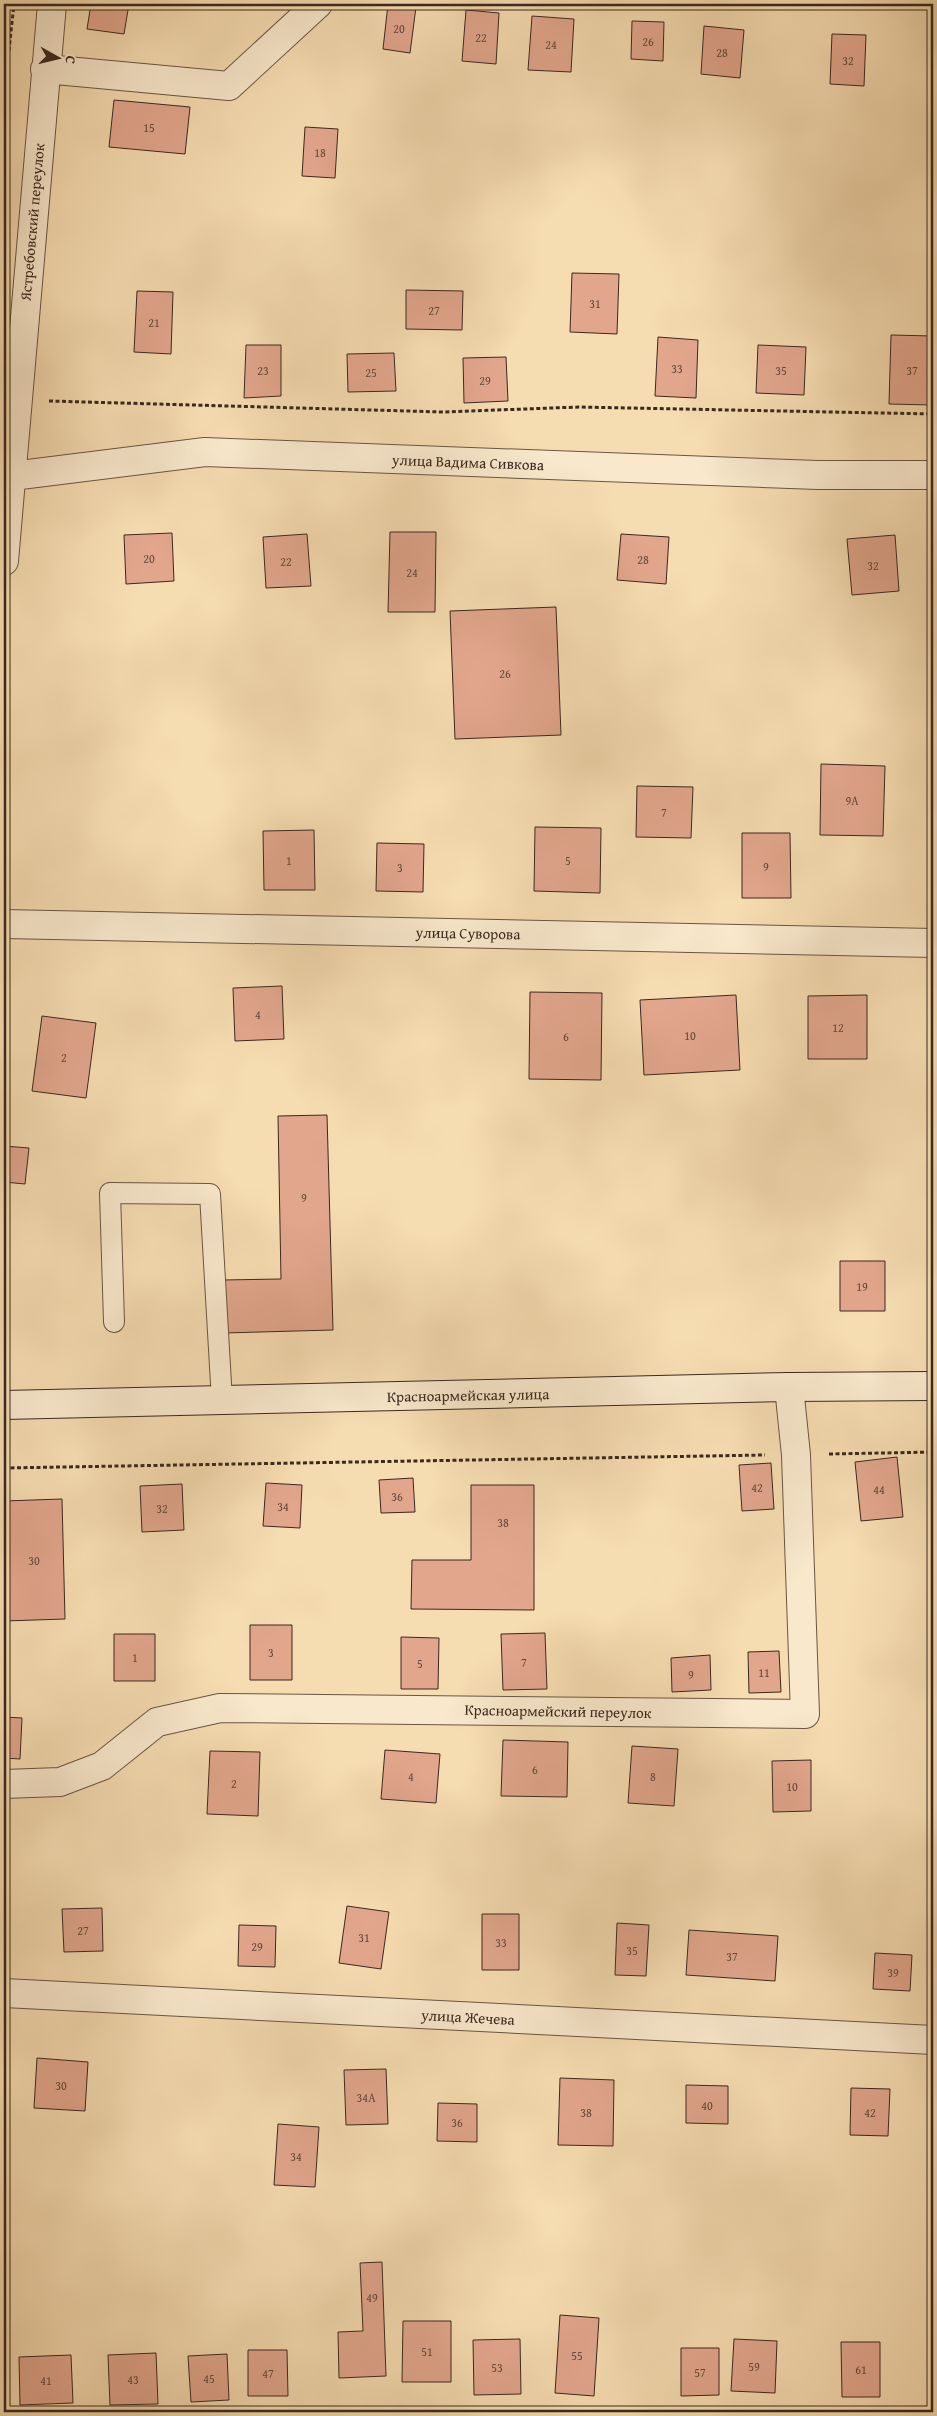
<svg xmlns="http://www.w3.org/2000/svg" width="937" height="2416" font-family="'Gentium Book Plus',serif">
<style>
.building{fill:#e2a68d;stroke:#3b281e}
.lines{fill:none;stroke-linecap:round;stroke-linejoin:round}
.lane-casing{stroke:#6a5543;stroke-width:22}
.street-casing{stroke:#6a5543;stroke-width:30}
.secondary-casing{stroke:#3b281e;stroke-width:30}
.path{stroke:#3b281e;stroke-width:3;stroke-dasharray:4 2.5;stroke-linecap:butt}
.lane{stroke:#f9e8cc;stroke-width:20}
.street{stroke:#f9e8cc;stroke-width:28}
.secondary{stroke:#f9e8cc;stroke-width:28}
.labels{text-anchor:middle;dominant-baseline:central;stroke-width:4;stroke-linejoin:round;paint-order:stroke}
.number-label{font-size:12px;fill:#65483a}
.street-label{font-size:15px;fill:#3b281e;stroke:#f9e8cc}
</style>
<rect width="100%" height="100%" fill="#f6dcb1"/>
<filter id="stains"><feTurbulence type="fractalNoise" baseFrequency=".004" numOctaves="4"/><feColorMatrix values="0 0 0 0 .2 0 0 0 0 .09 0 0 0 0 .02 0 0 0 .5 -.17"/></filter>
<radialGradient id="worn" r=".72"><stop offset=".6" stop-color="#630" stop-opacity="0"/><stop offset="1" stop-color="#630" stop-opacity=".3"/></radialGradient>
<path class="building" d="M91 4H129L124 34 87 29Z
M388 4 416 7 410 53 383 49Z
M466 10 499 13 496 64 462 61Z
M532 16 574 19 571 72 528 70Z
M632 21 664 22 663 61 631 59Z
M704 26 744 30 740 78 701 74Z
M832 34 866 35 864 86 830 84Z
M114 100 190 107 185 154 109 147Z
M305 127 338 129 335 178 302 176Z
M572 273 619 274 617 334 570 332Z
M406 290 463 291 462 330 406 329Z
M137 291 173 292 171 354 134 352Z
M891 335 933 336V405L889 404Z
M658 337 698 340 696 398 655 396Z
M246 345H281V396L244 398Z
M758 345 806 347 804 395 756 393Z
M394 353 396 391 348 392 347 354Z
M506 357 508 401 464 403 463 358Z
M390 532H436L435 612H388Z
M172 533 174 581 126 584 124 535Z
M307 534 311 586 266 588 263 537Z
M621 534 669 537 666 584 617 580Z
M895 535 899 591 852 595 847 539Z
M556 607 561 735 455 739 450 611Z
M821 764 885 766 883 836 820 835Z
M637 786 693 787 691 838 636 837Z
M535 827 601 828 600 893 534 891Z
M314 830 315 890H264L263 831Z
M742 833H790L791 898H742Z
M377 843 424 844 423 892 376 891Z
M282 986 284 1039 235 1041 233 988Z
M530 992 602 993 601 1080 529 1079Z
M736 995 740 1070 644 1075 640 1000Z
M867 995V1059H808V996Z
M42 1016 96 1023 86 1098 32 1091Z
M327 1115 333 1330 224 1333 223 1280 281 1279 278 1116Z
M4 1146 29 1148 25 1184 4 1182Z
M840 1261H885V1311H840Z
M897 1457 903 1517 861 1521 855 1462Z
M771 1463 774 1509 742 1511 739 1465Z
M413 1478 415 1512 381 1513 379 1480Z
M266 1483 302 1485 300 1528 263 1526Z
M182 1484 184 1530 142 1532 140 1486Z
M471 1485H534V1610L411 1609 412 1560H471Z
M62 1499 65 1619 4 1621V1501Z
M250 1625H292V1680H250Z
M545 1633 547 1689 503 1690 501 1634Z
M114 1634H155V1681H114Z
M401 1637 439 1638 438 1689H401Z
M779 1651 781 1692 749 1693 748 1652Z
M710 1655 711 1690 672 1692 671 1658Z
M4 1717 22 1718 20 1759 4 1758Z
M503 1740 568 1742 567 1797 501 1796Z
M632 1746 678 1749 674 1806 628 1803Z
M385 1750 440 1754 436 1803 381 1799Z
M210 1751 260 1752 258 1816 207 1814Z
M811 1760V1811L773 1812 772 1761Z
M347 1906 389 1912 381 1969 339 1963Z
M102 1908 103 1951 64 1952 62 1909Z
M482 1914H519V1970H482Z
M617 1923 649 1925 646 1976 615 1975Z
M239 1925 276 1926 275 1967 238 1966Z
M689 1930 778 1936 775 1981 686 1975Z
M875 1953 912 1955 910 1991 873 1989Z
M37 2058 88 2062 85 2111 34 2108Z
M386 2069 388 2124 346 2125 344 2070Z
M560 2078 614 2080 613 2146 558 2145Z
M686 2085 728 2086V2124L686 2123Z
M851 2088 890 2089 888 2136 850 2135Z
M438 2103 477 2104V2142L437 2141Z
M278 2124 319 2127 315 2187 274 2185Z
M382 2262 386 2376 339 2378 338 2332 363 2331 360 2263Z
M560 2315 599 2318 594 2396 555 2393Z
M403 2321H451V2382H402Z
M520 2339 521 2394 474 2395 473 2340Z
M734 2339 777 2341 775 2393 731 2391Z
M841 2342H880V2397H842Z
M681 2348H719V2395L681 2396Z
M248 2350H287L288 2396H248Z
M156 2353 158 2404 110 2405 108 2355Z
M227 2354 229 2400 191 2402 188 2356Z
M71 2355 73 2403 20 2405 19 2357Z"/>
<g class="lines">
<defs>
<path id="lane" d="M114 1322 110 1193 210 1194 222 1401"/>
<path id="street" d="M45 69 229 86 318 4
M4 477 205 452 818 475H933
M4 561 52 4
M4 924 933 943
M4 1784 60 1782 102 1766 157 1722 220 1708 805 1714 796 1455 789 1387
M4 1993 933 2040"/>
<path id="secondary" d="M4 1405 789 1387 933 1386"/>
</defs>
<use href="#lane" class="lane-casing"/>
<use href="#street" class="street-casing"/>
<use href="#secondary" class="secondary-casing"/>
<path class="path" d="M4 96 14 4
M49 401 443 412 579 407 933 414
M829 1454 933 1452
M4 1468 765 1455"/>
<use href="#lane" class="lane"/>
<use href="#street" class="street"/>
<use href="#secondary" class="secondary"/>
</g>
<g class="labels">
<g class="number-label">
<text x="399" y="28">20</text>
<text x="481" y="37">22</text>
<text x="648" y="41">26</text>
<text x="551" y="44">24</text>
<text x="722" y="52">28</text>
<text x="848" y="60">32</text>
<text x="149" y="127">15</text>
<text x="320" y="152">18</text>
<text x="595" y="303">31</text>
<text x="434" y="310">27</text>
<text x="154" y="322">21</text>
<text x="677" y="368">33</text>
<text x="263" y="370">23</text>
<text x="781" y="370">35</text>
<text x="912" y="370">37</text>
<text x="371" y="372">25</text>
<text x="485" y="380">29</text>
<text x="149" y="558">20</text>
<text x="643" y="559">28</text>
<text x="286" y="561">22</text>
<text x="873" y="565">32</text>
<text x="412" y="572">24</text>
<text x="505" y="673">26</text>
<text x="852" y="800">9А</text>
<text x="664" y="812">7</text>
<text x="289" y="860">1</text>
<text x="568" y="860">5</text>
<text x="766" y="866">9</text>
<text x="400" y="867">3</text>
<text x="258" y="1014">4</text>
<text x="838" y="1027">12</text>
<text x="690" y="1035">10</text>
<text x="566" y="1036">6</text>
<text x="64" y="1057">2</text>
<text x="304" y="1197">9</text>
<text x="862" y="1286">19</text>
<text x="757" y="1487">42</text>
<text x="879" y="1489">44</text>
<text x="397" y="1496">36</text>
<text x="283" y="1506">34</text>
<text x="162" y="1508">32</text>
<text x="503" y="1522">38</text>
<text x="34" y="1560">30</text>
<text x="271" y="1652">3</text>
<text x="135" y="1657">1</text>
<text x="524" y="1662">7</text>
<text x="420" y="1663">5</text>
<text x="764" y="1672">11</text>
<text x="691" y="1674">9</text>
<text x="535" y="1769">6</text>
<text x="411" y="1776">4</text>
<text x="653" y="1776">8</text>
<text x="234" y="1783">2</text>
<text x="792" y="1786">10</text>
<text x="83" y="1930">27</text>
<text x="364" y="1937">31</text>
<text x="501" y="1942">33</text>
<text x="257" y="1946">29</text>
<text x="632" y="1950">35</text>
<text x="732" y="1956">37</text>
<text x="893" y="1972">39</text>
<text x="61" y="2085">30</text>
<text x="366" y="2097">34А</text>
<text x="707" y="2105">40</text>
<text x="586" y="2112">38</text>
<text x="870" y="2112">42</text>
<text x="457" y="2122">36</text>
<text x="296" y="2156">34</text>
<text x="372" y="2297">49</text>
<text x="427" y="2351">51</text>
<text x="577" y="2355">55</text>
<text x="754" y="2366">59</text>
<text x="497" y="2367">53</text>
<text x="861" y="2369">61</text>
<text x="700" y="2372">57</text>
<text x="268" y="2373">47</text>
<text x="209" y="2378">45</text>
<text x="133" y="2379">43</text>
<text x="46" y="2380">41</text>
</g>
<g class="street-label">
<text transform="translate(32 222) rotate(-85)">Ястребовский переулок</text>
<text transform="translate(468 462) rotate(2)">улица Вадима Сивкова</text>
<text transform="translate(468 933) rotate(1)">улица Суворова</text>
<text transform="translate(468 1395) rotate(-1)">Красноармейская улица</text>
<text transform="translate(558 1711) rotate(1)">Красноармейский переулок</text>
<text transform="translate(468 2017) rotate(3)">улица Жечева</text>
</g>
</g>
<rect width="937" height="2416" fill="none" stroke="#f6dcb1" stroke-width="20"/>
<rect x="5" y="5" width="927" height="2406" fill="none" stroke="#3b281e" stroke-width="2.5"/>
<rect x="10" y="10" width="917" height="2396" fill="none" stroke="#3b281e"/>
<g transform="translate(58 58) rotate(98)" stroke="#f9e8cc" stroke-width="4" paint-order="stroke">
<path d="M0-4L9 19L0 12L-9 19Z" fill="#3b281e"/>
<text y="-8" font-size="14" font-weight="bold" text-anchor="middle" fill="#3b281e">С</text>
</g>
<rect width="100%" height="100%" filter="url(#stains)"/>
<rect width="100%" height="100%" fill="url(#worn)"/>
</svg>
